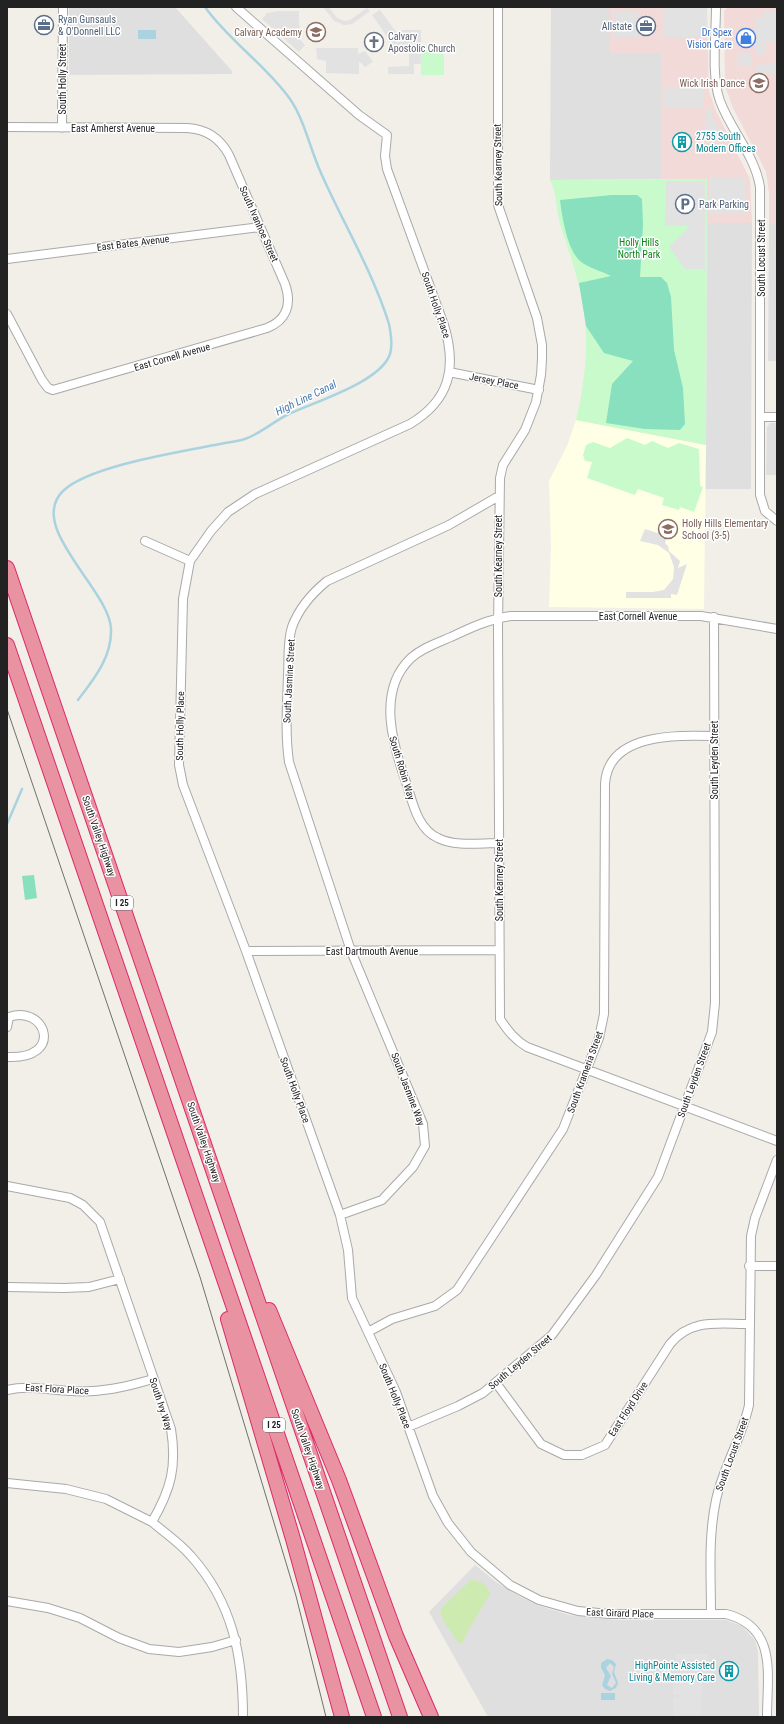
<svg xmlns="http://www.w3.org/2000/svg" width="784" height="1724" font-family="'Roboto Condensed',sans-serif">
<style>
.residential{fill:#e0dfdf}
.commercial{fill:#f2dad9}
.education{fill:#ffffe5}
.grass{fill:#cdebb0}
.park{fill:#c8facc}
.pitch{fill:#88e0be}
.parking{fill:#e2e2e2}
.water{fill:#aad3df;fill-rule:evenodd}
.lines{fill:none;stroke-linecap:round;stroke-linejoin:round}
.stream{stroke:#aad3df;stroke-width:2.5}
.minor-casing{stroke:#a9a9a9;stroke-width:10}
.motorway-casing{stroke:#dc2a67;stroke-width:16}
.minor{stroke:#fff;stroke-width:8}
.motorway{stroke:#e892a2;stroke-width:14}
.tram{stroke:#707070;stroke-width:1}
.labels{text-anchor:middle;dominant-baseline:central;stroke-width:3;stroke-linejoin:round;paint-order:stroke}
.shield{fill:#fff;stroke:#646464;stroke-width:1}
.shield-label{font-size:9px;font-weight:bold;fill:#222}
.service-label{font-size:10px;fill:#4e5e75;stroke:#fff;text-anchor:start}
.education-label{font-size:10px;fill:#785e54;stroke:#fff;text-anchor:end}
.shop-label{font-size:10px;fill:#366cbe;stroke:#fff;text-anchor:end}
.worship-label{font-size:10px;fill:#5b616d;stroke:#fff;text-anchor:start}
.street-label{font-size:10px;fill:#222;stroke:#fff}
.culture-label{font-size:10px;fill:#0d838f;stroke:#fff;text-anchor:start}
.park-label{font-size:10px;fill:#0c8416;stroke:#fff}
.water-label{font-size:11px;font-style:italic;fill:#4a7aab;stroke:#fff}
</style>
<rect width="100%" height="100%" fill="#f2efe9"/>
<path class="residential" d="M69 7H175L232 71V74L69 75Z
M551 7H610V53H661V179L550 180Z
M707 223H752L751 489H704L706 445Z
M769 224H777V361H768Z
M770 423H777V475H766L767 427Z
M475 1565 496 1582 519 1596 537 1605 569 1615 614 1620H726L742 1626 755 1640 758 1652 759 1717H488L429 1612Z"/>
<path class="commercial" d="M610 7H707L709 91 716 111 750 179 752 223H707V179H661V53H610Z
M728 7H777V224H769V193L766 172 733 108 725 86 724 11Z"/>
<path class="education" d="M576 420 706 445 704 609 549 607 551 546 549 481 567 446Z"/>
<path class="grass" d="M471 1580C480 1580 488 1585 490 1594L468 1631 462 1643 459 1644 444 1622 440 1612 442 1607Z"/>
<path class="park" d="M421 46H444V75H421Z
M707 179 706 445 576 420C587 375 591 327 578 282 573 262 566 243 560 224 556 210 557 193 550 180Z
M627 438 645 445 652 441 668 448 679 443 699 449 700 486 703 487 694 512 680 507 679 510 662 505 664 498 638 489 635 495 587 478 592 462 585 461 583 455 586 445 593 442 610 448Z"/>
<path class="pitch" d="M612 195H637L642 199 643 225 640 277H661L667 283 671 297 674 350 683 388 685 424 680 430 645 429 606 423 612 384 633 361 604 353 586 326 579 283 611 276C602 271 588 268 580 261 567 249 562 216 560 200Z
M34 875 37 898 25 900 22 876Z"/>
<path class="parking" d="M323 7H329L337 18 345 21 350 20 367 8 370 11 352 24 344 25 334 21Z
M663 8H707V37L663 38Z
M380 10 400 37 401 30H421V64H414V74H388V67L409 66V46H404L397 51 372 15Z
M279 11H299V24L301 31 295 34 305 45 299 52 262 19 267 13Z
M763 11H777V74H756V65L775 64V42H766V54H756V18H763Z
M613 12H638L639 37H613Z
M316 48H358V54L365 51 373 62 365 67 359 61V74L326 73V61L317 59Z
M737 53H751V65H737Z
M664 87H703V107H664Z
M706 110H712V117L719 128V133H705Z
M709 178H746V214H709Z
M666 181H705V269H685L669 247 690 226H665Z
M645 529 667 536 665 543 668 546 669 551 680 561 678 568 687 564 677 595 671 594V598H626V592H653L664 590 673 579 674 567 669 553 658 545 640 541Z
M676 1654H708V1660H676Z
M697 1672 695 1681H702L701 1715H680V1717H673V1698L679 1697V1695H673V1673Z"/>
<path class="water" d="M138 30H156V39H138Z
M607 1659 612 1660 616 1664 614 1672 618 1683 616 1688 610 1691 605 1689 602 1685 605 1675 601 1668V1663ZM610 1663 614 1667 612 1674 616 1683 612 1688 607 1685 611 1676 606 1668Z
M601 1693H615V1700H601Z"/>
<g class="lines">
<path class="stream" d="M78 700C94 679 112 657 111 629 110 590 26 527 63 491 90 465 186 451 225 443 232 442 239 441 245 439 260 434 274 421 289 414 314 402 381 382 390 354 393 345 391 334 389 324 373 272 343 223 321 173 310 149 305 121 290 99 266 65 229 41 205 7
M7 824 22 789"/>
<defs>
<path id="minor" d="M236 7 359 115 387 135 385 156 387 169 444 325C457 368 450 400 410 424L255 494 228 512 211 531 190 561 183 599 179 765 183 785 246 951 340 1215 348 1250 352 1298 396 1392 433 1496 448 1523 471 1552 510 1585 539 1600 578 1611 609 1614H726C778 1627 767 1675 767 1717
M498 7V205L537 318 542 345V359L541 375 536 402 525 430 503 465 500 478 498 627 500 1019C508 1031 515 1040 527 1047L777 1141
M716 7C716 34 711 77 720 101 731 131 755 155 760 187V495L765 511 777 521
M7 127 187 128C207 129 220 138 229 155L285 284C292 304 287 320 267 328L53 390 48 388 42 380 7 314
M62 128 63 7
M7 259 260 227
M449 372 539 390
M760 417H777
M145 541 190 561
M499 843C479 843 456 847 438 838 418 829 413 804 407 785 393 746 376 691 411 658 422 648 437 643 451 637 470 628 489 619 511 616H701L777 629
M246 951 499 950
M7 1027 9 1017C46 1004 65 1060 7 1057
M7 1186 70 1198 83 1205 100 1222 171 1429C177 1467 171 1489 152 1522 165 1533 180 1543 191 1556 233 1603 243 1657 243 1717
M340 1215 382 1200 413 1167 425 1146 423 1124 351 951 289 762C285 734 287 705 288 676 289 661 287 642 292 627 299 608 311 594 327 581L449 525 499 496
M749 1266H777
M7 1287 64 1288 89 1287 120 1279
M368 1332 392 1319 435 1306 457 1290 563 1129 599 1038 604 1014 605 784C608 733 676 735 714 736
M496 1383 541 1444 564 1455H582L605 1445 670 1344C691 1318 719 1324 749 1324
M7 1390C29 1385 49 1390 71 1391 100 1393 126 1387 153 1379
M408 1427 458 1406 483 1393 552 1335 596 1275 658 1177 712 1032 715 1003 714 617
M7 1483 66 1489 106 1499 152 1522
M7 1601 48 1608 80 1618 119 1638 149 1649 179 1652 212 1647 236 1640
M711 1613C711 1576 708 1537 716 1500 723 1467 742 1438 749 1405L751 1236 755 1218 777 1160"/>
<path id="motorway" d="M7 568 400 1717
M7 645 374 1717
M269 1310 339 1480 396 1636 431 1717
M228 1319 293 1539 342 1717"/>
</defs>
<use href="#minor" class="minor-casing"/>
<use href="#motorway" class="motorway-casing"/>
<use href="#minor" class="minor"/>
<use href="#motorway" class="motorway"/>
<path class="tram" d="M7 709 200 1277 296 1596 326 1717"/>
</g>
<defs>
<symbol id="office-ring" viewBox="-11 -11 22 22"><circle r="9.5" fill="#fff" stroke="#5c6f8a" stroke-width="1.5"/><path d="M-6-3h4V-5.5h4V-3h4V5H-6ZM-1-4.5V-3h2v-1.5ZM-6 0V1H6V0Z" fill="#5c6f8a"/></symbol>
<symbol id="school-ring" viewBox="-11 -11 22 22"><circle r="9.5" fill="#fff" stroke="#8d6e63" stroke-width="1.5"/><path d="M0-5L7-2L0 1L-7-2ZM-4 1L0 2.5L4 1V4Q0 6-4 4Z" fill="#8d6e63"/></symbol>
<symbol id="shop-ring" viewBox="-11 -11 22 22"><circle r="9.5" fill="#fff" stroke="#3f7fe0" stroke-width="1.5"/><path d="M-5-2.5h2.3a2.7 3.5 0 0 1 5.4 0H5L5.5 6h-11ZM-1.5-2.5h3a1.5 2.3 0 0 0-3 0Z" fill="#3f7fe0"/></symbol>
<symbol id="church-ring" viewBox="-11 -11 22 22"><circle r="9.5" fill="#fff" stroke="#6b7280" stroke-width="1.5"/><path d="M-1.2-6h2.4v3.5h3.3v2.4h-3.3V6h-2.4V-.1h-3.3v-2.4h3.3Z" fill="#6b7280"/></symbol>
<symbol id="building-ring" viewBox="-11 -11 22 22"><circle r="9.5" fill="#fff" stroke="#0f9aa8" stroke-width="1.5"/><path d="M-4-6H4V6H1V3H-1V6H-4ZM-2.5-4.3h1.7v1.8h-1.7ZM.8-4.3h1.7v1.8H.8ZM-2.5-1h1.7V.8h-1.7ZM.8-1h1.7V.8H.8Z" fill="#0f9aa8"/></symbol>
<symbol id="parking-ring" viewBox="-11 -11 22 22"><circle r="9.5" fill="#fff" stroke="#5c6f8a" stroke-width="1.5"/><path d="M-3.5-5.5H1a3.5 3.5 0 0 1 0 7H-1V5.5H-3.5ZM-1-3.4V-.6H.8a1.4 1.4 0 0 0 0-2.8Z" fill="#5c6f8a"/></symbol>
</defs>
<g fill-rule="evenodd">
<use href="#office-ring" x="33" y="14" width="22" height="22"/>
<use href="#office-ring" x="635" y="15" width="22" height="22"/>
<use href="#school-ring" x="305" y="21" width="22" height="22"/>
<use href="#shop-ring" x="735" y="27" width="22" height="22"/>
<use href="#church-ring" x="363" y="31" width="22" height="22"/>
<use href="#school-ring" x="748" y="72" width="22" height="22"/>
<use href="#building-ring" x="671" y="131" width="22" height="22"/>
<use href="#parking-ring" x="674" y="193" width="22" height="22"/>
<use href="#school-ring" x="657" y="518" width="22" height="22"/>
<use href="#building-ring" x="718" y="1660" width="22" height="22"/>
</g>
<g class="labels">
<g class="shield">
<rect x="111" y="896" width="22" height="14" rx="3"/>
<rect x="263" y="1418" width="22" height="14" rx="3"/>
</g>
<g class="shield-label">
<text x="122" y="903">I 25</text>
<text x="274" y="1425">I 25</text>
</g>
<g class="service-label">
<text x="58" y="19">Ryan Gunsauls<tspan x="58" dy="12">&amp; O'Donnell LLC</tspan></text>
<text x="632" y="26" text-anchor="end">Allstate</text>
<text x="699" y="204">Park Parking</text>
</g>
<g class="education-label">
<text x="302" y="32">Calvary Academy</text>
<text x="745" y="83">Wick Irish Dance</text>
<text x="682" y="523" text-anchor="start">Holly Hills Elementary<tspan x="682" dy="12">School (3-5)</tspan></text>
</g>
<g class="shop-label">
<text x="732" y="32">Dr Spex<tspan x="732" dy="12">Vision Care</tspan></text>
</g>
<g class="worship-label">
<text x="388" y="36">Calvary<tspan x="388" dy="12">Apostolic Church</tspan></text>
</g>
<g class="street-label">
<text transform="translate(62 79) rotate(-90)">South Holly Street</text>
<text x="113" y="128">East Amherst Avenue</text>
<text transform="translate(498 165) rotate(-91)">South Kearney Street</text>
<text transform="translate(259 224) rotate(66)">South Ivanhoe Street</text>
<text transform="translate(133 243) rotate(-7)">East Bates Avenue</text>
<text transform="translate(761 258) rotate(-90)">South Locust Street</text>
<text transform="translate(436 305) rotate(71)">South Holly Place</text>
<text transform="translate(172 357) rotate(-16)">East Cornell Avenue</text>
<text transform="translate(494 381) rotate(11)">Jersey Place</text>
<text transform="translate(498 556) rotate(-90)">South Kearney Street</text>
<text x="638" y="616">East Cornell Avenue</text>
<text transform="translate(289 681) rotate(-87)">South Jasmine Street</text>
<text transform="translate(180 726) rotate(-89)">South Holly Place</text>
<text transform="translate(714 760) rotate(-90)">South Leyden Street</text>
<text transform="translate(402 768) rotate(73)">South Robin Way</text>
<text transform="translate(99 836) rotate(71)">South Valley Highway</text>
<text transform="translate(499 880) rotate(-90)">South Kearney Street</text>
<text x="372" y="951">East Dartmouth Avenue</text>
<text transform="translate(585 1072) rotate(-70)">South Krameria Street</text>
<text transform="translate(694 1080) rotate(-70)">South Leyden Street</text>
<text transform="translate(408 1089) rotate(69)">South Jasmine Way</text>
<text transform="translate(295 1090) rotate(70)">South Holly Place</text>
<text transform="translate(204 1142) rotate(71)">South Valley Highway</text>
<text transform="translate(520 1362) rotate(-40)">South Leyden Street</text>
<text transform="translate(57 1389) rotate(3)">East Flora Place</text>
<text transform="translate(395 1396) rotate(68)">South Holly Place</text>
<text transform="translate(161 1404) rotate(72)">South Ivy Way</text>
<text transform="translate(628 1409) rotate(-57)">East Floyd Drive</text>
<text transform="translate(308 1449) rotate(71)">South Valley Highway</text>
<text transform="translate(732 1454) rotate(-70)">South Locust Street</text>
<text transform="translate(620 1613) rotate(2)">East Girard Place</text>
</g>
<g class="culture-label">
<text x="696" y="136">2755 South<tspan x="696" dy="12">Modern Offices</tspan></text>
<text x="715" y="1665" text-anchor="end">HighPointe Assisted<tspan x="715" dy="12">Living &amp; Memory Care</tspan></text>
</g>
<g class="park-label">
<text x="639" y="242">Holly Hills<tspan x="639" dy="12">North Park</tspan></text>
</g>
<g class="water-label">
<text transform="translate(306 398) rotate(-26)">High Line Canal</text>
</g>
</g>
<rect width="784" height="1724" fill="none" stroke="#222222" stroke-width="16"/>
</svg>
